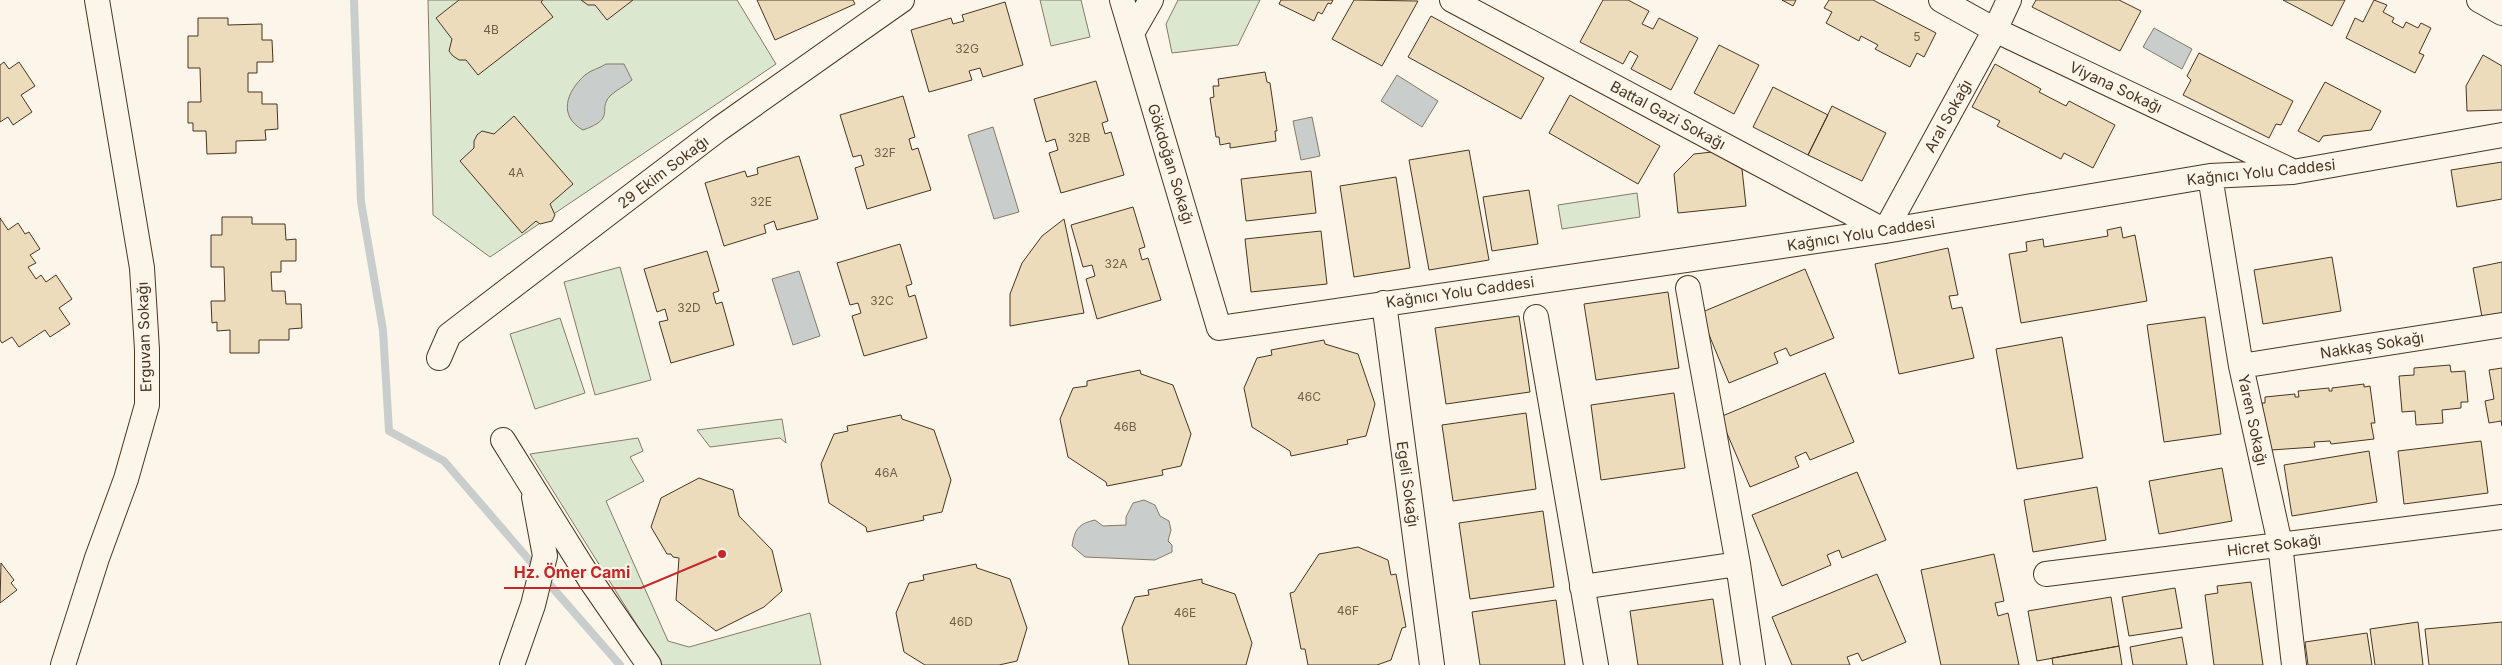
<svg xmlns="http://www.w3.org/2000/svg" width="2502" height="665" font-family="Inter,sans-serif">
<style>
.green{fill:#dce7d0;stroke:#887966}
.water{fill:#c9cecd;stroke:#887966}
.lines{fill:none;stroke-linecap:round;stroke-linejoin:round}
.stream{stroke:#c9cecd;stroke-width:8}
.building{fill:#ecdcbc;stroke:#4a3520}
.street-casing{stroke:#4a3520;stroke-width:26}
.street{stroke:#fbf6e9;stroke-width:24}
.labels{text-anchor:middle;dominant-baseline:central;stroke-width:4;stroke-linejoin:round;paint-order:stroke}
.number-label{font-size:12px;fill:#725f47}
.street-label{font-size:15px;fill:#4a3520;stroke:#fbf6e9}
.leader{fill:none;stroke:#c62828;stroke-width:2}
.callout-dot{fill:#c62828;stroke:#fbf6e9;stroke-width:2}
.callout-label{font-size:16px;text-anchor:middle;font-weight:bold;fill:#c62828;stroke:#fbf6e9;stroke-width:4;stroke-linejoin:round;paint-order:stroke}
</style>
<rect width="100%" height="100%" fill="#fbf6e9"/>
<path class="green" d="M428 0H737L776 64 490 257 433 215Z
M1040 0H1081L1090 37 1051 46Z
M1178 0H1260L1238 45 1172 53 1166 24Z
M1637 193 1640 217 1562 229 1558 205Z
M620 267 651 380 595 395 564 282Z
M560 318 585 393 535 409 510 334Z
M782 419 786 443 780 438 710 447 697 430Z
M638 438 643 451 630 457 644 481 606 501 668 641 689 647 810 613 821 665H662L530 454Z"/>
<path class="water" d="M2154 28 2192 49 2182 69 2143 47Z
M606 64H624L632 80C625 86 616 90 610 96 597 110 617 118 583 130 558 116 566 92 585 75 591 70 600 68 606 64Z
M1397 75 1438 101 1422 127 1381 101Z
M1312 117 1320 156 1301 160 1293 121Z
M993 127 1019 212 994 219 968 135Z
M799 271 820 336 793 345 772 279Z
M1144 500 1155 505 1160 516 1169 521 1171 530 1168 541 1172 545V552L1155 560 1085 557 1072 546C1075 529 1078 524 1095 520L1103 526 1126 525V517L1133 503Z"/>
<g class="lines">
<path class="stream" d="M354 0 361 202 383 330 389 431 444 461 537 569
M544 578 620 665"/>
</g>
<path class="building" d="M459 0H543L541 2 553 17 478 75 466 60H459L453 56 449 51 452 39 436 18Z
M581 0H633L607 20 595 5H588Z
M757 0H853L855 4 775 40Z
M1281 0H1333L1331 4 1328 3 1322 14 1318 12 1314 21 1279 4Z
M1354 0 1418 1 1382 66 1332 39Z
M1603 0H1628L1649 11 1642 24 1653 29 1659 18 1698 38 1671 90 1631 69 1638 56 1630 51 1623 64 1580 42Z
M1782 0H1796L1793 6Z
M1829 0H1873L1936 33 1924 57 1917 53 1910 67 1875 49 1878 45 1861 36 1859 41 1826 23 1832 12 1824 8Z
M2036 0H2119L2141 11 2120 51 2032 7Z
M2283 0H2345L2332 26Z
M2374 0 2387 5 2383 12 2394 18 2392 22 2403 28 2406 22 2418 28 2421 23 2431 28 2419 53 2424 55 2415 73 2346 38 2355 18 2363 22Z
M1005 2 1023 65 983 77 980 68 969 71 972 80 929 92 911 30 951 18 953 24 964 21 962 15Z
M1431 16 1544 78 1521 119 1408 57Z
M198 18H228V25L262 24V40H272L273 62H257V73H248V92H262V104H277L278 129 265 130 266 140 236 141V153L207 154 206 131H193V123H188V102H201L200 68H188V36H198Z
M1719 45 1759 65 1734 114 1694 93Z
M2199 53 2293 101 2281 125 2276 124 2269 138 2183 95 2191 80 2187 76Z
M2483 55 2502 66V110L2467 111 2466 86Z
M4 62 9 69 19 62 35 86 21 95 32 112 13 125 8 117 0 122V65Z
M1995 64 2041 89 2039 92 2066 106 2069 101 2115 125 2093 168 2064 153 2061 159 1997 126 2000 121 1972 107Z
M1265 72 1267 82 1270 83 1277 131H1275L1276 141 1230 148V143L1220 145 1219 137H1216L1210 98 1214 97 1213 86H1219L1218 79Z
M1096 81 1108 121 1102 123 1105 134 1111 132 1124 175 1061 193 1049 153 1058 150 1055 139 1046 142 1034 99Z
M2325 82 2381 111 2371 130 2323 136 2319 142 2298 131Z
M1773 87 1828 115 1808 155 1753 127Z
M1570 95 1660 146 1638 184 1549 133Z
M903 96 915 137 909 139 912 150 918 148 931 190 867 209 855 168 864 165 861 155 853 157 840 115Z
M1832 106 1886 133 1862 181 1808 155Z
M514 116 573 184 550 204 555 215 552 221 540 224 536 221 522 233 460 161 474 148V141L477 135 482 131 494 134Z
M1469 150 1489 260 1429 270 1409 160Z
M1712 152 1742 169 1746 206 1678 213 1674 174 1694 154Z
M799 156 818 219 777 230 774 221 764 225 766 233 724 246 705 183 745 171 747 177 758 174 757 168Z
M2502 162V199L2457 207 2451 170Z
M1311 171 1316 213 1246 221 1241 179Z
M1396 177 1410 268 1354 277 1340 186Z
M1529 190 1538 244 1492 251 1483 197Z
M1133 207 1145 247 1139 249 1142 260 1148 258 1161 300 1097 319 1086 279 1095 276 1092 265 1083 267 1071 225Z
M222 217H252V224H285L286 240 296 239V261H281V272H271L272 291H285L286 304H301L302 328 289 329V340H259V353H230V330L217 331V322L212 323 211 301H225L224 267H211V235H222Z
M0 218 8 230 18 223 25 234 29 232 40 249 30 255 36 263 28 267 36 279 41 275 46 282 56 275 72 299 59 308 70 324 50 337 45 330 19 347 12 337 2 343 0 340Z
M1064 219 1084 313 1010 326V294L1022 263 1042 236Z
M2121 227 2123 238 2135 235 2147 301 2021 323 2009 254 2027 251 2026 242 2043 239 2044 247 2108 236 2107 230Z
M1321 231 1327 284 1251 292 1245 239Z
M900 244 912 284 906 286 909 297 915 295 927 338 864 356 852 316 861 313 858 303 850 305 837 263Z
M1948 248 1958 295 1949 296 1952 309 1962 307 1974 358 1899 374 1875 264Z
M707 251 719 291 713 293 716 304 722 302 734 345 671 363 659 322 668 320 665 309 657 312 644 269Z
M2332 257 2341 311 2263 324 2254 270Z
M2502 262V314L2482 317 2473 268Z
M1805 269 1834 338 1790 356 1786 348 1774 353 1778 363 1729 383 1700 313Z
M1668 292 1679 368 1596 380 1584 304Z
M1519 316 1530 392 1446 404 1435 328Z
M2205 317 2221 434 2164 442 2147 325Z
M2062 337 2083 458 2017 469 1996 349Z
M1324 340 1325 344 1358 354 1375 404 1366 436 1347 440 1348 444 1291 456 1290 451 1252 427 1244 388 1257 358 1272 355 1271 350Z
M2450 365 2451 372 2465 371 2468 402H2461V408L2442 410 2443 423 2416 425 2415 411 2402 412 2399 376 2414 375V368Z
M2502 368V426L2501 421 2489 423 2485 401 2494 399 2489 370Z
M1140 370 1141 374 1173 385 1191 434 1181 466 1162 470 1163 475 1107 486 1106 482 1068 457 1060 419 1073 388 1087 386V381Z
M1825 373 1854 442 1810 460 1806 452 1795 457 1799 467 1750 487 1720 417Z
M2364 384V387L2370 386 2375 423H2371L2374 439 2331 444 2330 441 2314 442 2315 447 2271 450 2269 435 2265 436 2262 403H2265V397L2295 394V397H2299L2298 391 2329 388V391H2332V388Z
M1674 393 1685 468 1601 480 1591 405Z
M1526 413 1536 489 1453 501 1442 425Z
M901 415 902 419 934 430 951 480 942 512 923 516 924 520 867 532 866 527 829 503 821 464 834 434 848 431 847 426Z
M2481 441 2488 493 2404 504 2398 451Z
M2369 451 2377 502 2292 516 2284 465Z
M2222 468 2232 521 2159 534 2149 481Z
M1857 472 1886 540 1842 558 1839 550 1827 555 1831 565 1782 586 1752 515Z
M699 478 733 490 739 516 772 550 782 591 764 607 716 631 676 600 679 558 673 557 671 554H667L651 527 661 498Z
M2097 487 2106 540 2033 552 2024 500Z
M1543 511 1554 587 1470 599 1459 523Z
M1358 547 1388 560 1391 575 1396 574 1406 627 1402 628 1391 660 1377 665H1308L1305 649H1301L1290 593 1294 592 1319 554Z
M1994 554 2004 601 1995 603 1998 616 2008 613 2019 665H1941L1921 570Z
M1 563 14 580 11 583 17 590 0 603Z
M976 564 977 568 1010 579 1027 628 1017 661 999 665H925L904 652 896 613 909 583 924 580 923 575Z
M1877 574 1906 642 1862 661 1858 653 1847 657 1850 665H1792L1772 617Z
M1202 579V583L1235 594 1252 643 1246 665H1129L1122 628 1135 597 1149 595 1148 590Z
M2251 582 2263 665H2214L2205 595 2218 593 2217 586Z
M2175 588 2182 628 2129 636 2122 597Z
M2111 597 2119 646 2037 661 2028 611Z
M1713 599 1723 665H1638L1630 611Z
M1556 600 1565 665H1480L1472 612Z
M2418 622 2423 665H2375L2370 629Z
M2502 622V665H2429L2425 629Z
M2367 633 2372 665H2308L2305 642Z
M2182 637 2187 665H2133L2130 647Z
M2119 646 2122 665H2053L2052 658Z"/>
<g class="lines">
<defs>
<path id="street" d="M1122 0 1219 328 1885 231 2210 176 2293 172 2502 135
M1452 0 1885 231 1995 30 2009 0
M1941 0 1995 30 2290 170
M2479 0 2502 13
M1132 33 1151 0
M2210 176 2241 366 2280 544 2294 665
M1688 288 1738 564 1753 665
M1384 303 1432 665
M1536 317 1596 665
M439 358 449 335 719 129 902 0
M2241 366 2502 325
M503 440 591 581 649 665
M2046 574 2502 517
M1582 587 1738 564
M63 665 97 558 126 479 147 405V350L142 268 97 0
M512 665 533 605 545 556 534 497"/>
</defs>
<use href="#street" class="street-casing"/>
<use href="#street" class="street"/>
</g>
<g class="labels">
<g class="number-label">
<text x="491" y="29">4B</text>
<text x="1917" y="36">5</text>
<text x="967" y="48">32G</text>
<text x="1079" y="137">32B</text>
<text x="885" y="152">32F</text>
<text x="516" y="172">4A</text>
<text x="761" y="201">32E</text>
<text x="1116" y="263">32A</text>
<text x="882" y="300">32C</text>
<text x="689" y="307">32D</text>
<text x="1309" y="396">46C</text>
<text x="1125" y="426">46B</text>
<text x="886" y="472">46A</text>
<text x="1348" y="610">46F</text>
<text x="1185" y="612">46E</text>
<text x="961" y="621">46D</text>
</g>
<g class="street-label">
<text transform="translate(2116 87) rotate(25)">Viyana Sokağı</text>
<text transform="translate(1668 115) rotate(28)">Battal Gazi Sokağı</text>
<text transform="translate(1948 116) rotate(-61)">Aral Sokağı</text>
<text transform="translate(1171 164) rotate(73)">Gökdoğan Sokağı</text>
<text transform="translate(663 172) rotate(-37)">29 Ekim Sokağı</text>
<text transform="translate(2261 172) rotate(-6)">Kağnıcı Yolu Caddesi</text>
<text transform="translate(1861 234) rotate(-9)">Kağnıcı Yolu Caddesi</text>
<text transform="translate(1460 292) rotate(-8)">Kağnıcı Yolu Caddesi</text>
<text transform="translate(144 337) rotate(-92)">Erguvan Sokağı</text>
<text transform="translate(2372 345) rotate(-9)">Nakkaş Sokağı</text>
<text transform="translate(2253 420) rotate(78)">Yaren Sokağı</text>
<text transform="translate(1408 484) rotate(82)">Egeli Sokağı</text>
<text transform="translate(2274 545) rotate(-7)">Hicret Sokağı</text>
</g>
</g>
<path class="leader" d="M722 554L641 588H504"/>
<circle class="callout-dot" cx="722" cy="554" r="5"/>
<g class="callout-label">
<text x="572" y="578">Hz. Ömer Cami</text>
</g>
</svg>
